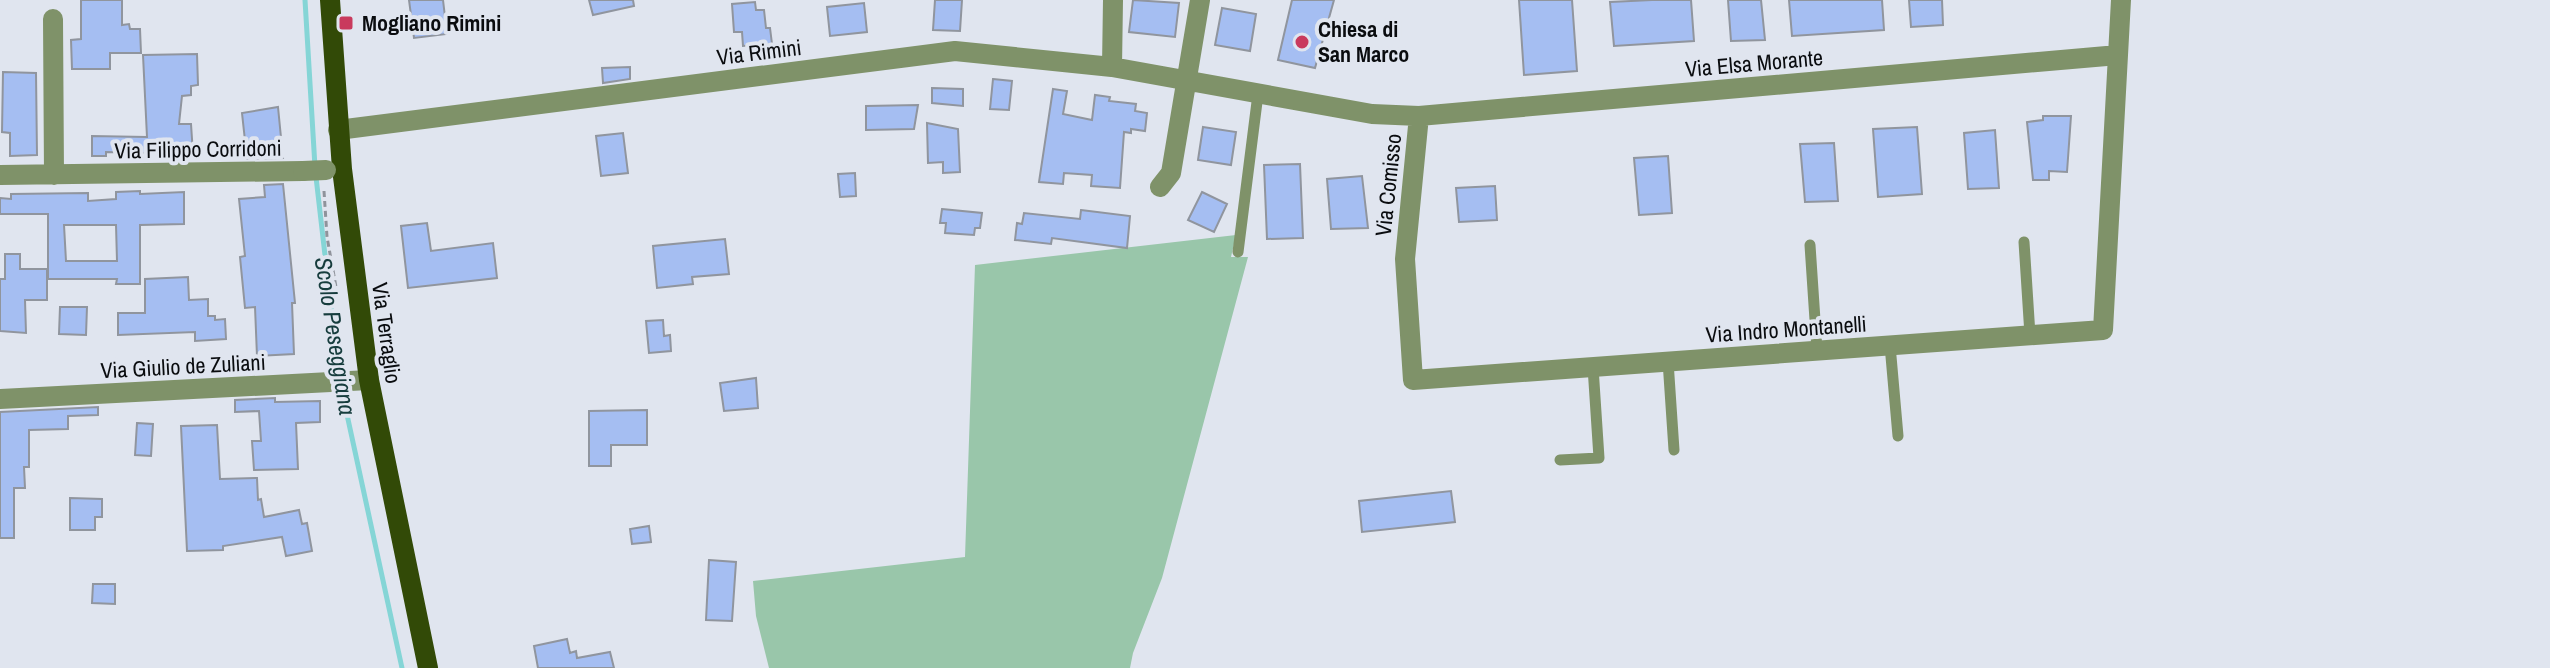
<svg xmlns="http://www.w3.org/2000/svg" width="2550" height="668" font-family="'Archivo Narrow',sans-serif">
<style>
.green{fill:#99c6aa}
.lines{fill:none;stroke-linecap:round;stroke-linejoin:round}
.stream{stroke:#85d5d6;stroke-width:5}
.building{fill:#a5bef2;stroke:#90959e;stroke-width:2;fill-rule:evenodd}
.path{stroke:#8f939b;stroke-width:3;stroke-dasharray:6 4;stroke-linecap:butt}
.lane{stroke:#7f9269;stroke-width:11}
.street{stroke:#7f9269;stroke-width:20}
.primary{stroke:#324a07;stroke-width:20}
.street-bridge{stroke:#7f9269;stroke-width:20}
.poi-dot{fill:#c93a5d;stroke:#e0e5ef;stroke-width:3}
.labels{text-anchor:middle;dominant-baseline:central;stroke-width:8;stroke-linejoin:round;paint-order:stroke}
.poi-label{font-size:22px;font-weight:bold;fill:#0a0c0f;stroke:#e0e5ef;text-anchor:start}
.street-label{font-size:22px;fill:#0a0c0f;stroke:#e0e5ef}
.water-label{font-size:24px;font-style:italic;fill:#163c3d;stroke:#e0e5ef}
</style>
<rect width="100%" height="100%" fill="#e0e5ef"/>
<path class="green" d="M1236 235 1231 257H1248L1162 578 1133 653 1130 668H769L756 616 753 581 965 557 975 265Z"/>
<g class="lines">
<path class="stream" d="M305 0 315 167
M316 177 339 377
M341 387 402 668"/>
</g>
<path class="building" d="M81 0H122V25L129 24 130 29H140L141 53H110V69H72L71 40 81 39Z
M409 0H443L447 34 414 38Z
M589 0H633L634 6 593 15Z
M935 0H962L960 31 933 30Z
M1133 0 1179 3 1175 37 1129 32Z
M1292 0H1334L1315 68 1278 60Z
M1519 0H1572L1577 71 1524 75Z
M1652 0H1691L1694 41 1614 46 1610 2Z
M1728 0H1761L1765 40 1731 41Z
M1789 0H1882L1884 30 1792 36Z
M1909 0H1942L1943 25 1911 27Z
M755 2 756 10H764L766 28H770L772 44 743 46 742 32H734L732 4Z
M864 3 867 32 830 36 827 7Z
M1222 8 1256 14 1250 51 1215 45Z
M197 54 198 85 191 86V95L182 96 179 124H191L193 154 106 152V156H92V136L147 137 143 55Z
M630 67V79L603 83 602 68Z
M3 72 36 73 37 155 10 156V133L2 132Z
M993 79 1012 81 1009 110 990 109Z
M932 88 963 89V106L932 103Z
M1053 89 1067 91 1063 114 1092 120 1095 95 1110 97 1109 101 1136 104 1135 111 1147 113 1145 131 1131 129V133L1124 132 1120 188 1091 186 1092 175 1064 173 1063 184 1039 182Z
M918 105 914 129 866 130V106Z
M278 107 283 158 247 159 242 113Z
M2043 116H2071L2067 172 2049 171V180H2033L2027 122 2043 120Z
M927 123 958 129 960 172 943 173V162L928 163Z
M1203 127 1236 132 1231 165 1198 160Z
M1917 127 1922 194 1878 197 1873 129Z
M1995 130 1999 188 1968 189 1964 133Z
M623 133 628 173 601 176 596 136Z
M1834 143 1838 201 1805 202 1800 144Z
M1668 156 1672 213 1639 215 1634 158Z
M1300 164 1303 238 1267 239 1264 165Z
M855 173 856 196 840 197 838 174Z
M1362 176 1368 228 1331 229 1327 179Z
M283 184 295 303H292L294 354 257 356 255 307 245 308 240 257 245 256 239 199 265 197 264 185Z
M1495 186 1497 220 1459 222 1456 188Z
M140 191V194L184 192V224L140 225V284H116L117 279H48V214H0V198L11 199V194L88 193V201L116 199V192ZM64 225H116L117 261H66Z
M1202 192 1227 204 1214 232 1188 220Z
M942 209 982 213 980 228H975L974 235 945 233 946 223H940Z
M1081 210 1130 216 1127 248 1052 238 1051 244 1015 240 1017 223 1022 224 1024 213 1080 219Z
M427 223 431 251 493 243 497 278 408 288 401 226Z
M725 239 729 274 692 277 693 284 657 288 653 246Z
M5 254H20V269H47V300H25L26 333 0 331V279H5Z
M188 277 189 300 208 299V316H215V320L225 319 226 339 195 341V332L118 335V313H145V279Z
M60 307H87L86 335 59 334Z
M663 320 664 336 670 335 671 351 649 353 646 321Z
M756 378 758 408 724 411 720 383Z
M275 398V402L320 401V422L296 423 298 469 254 470 252 441H261L259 411 235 412V400Z
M98 407V415L68 416V429L29 430V467H24L25 488H14V538H0V412Z
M647 410V445H611V466H589V411Z
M137 423 153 424 151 456 135 455Z
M217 425 220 479 257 478 258 500 261 499 264 517 299 510 302 524 307 523 312 551 286 556 282 537 223 546V550L187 551 181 426Z
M1451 491 1455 522 1362 532 1359 501Z
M70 498 102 499V517H95V530H70Z
M649 526 651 542 632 544 630 529Z
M709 560 736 562 732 621 706 620Z
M93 584H115V604L92 603Z
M567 639 570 653 576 651 577 658 610 652 614 668H538L534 646Z"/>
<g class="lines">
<path class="path" d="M324 191 327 237 336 287"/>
<path class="lane" d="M2024 242 2030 335
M1810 245 1817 350
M1238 252 1258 94
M1890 345 1898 436
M1668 361 1674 450
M1560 460 1599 458 1593 367"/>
<path class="street" d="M53 19 54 175
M1112 67 1113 0
M1419 116 1405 259 1413 380 2103 330 2121 0
M338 130 955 51 1112 67 1372 114 1419 116 2118 55
M0 175 303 171
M1160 187 1171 173 1200 0
M0 399 369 380"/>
<path class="primary" d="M330 0 342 169 369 380 428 668"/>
<path class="street-bridge" d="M303 171 326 170"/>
</g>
<g class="poi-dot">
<rect x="338" y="15" width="16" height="16" rx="4"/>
<circle cx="1302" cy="42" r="8"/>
</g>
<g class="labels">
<g class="poi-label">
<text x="362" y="23">Mogliano Rimini</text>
<text x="1318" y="29">Chiesa di<tspan x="1318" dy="25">San Marco</tspan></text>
</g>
<g class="street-label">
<text transform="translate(759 52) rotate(-7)">Via Rimini</text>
<text transform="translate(1754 63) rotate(-5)">Via Elsa Morante</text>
<text transform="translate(198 149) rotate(-1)">Via Filippo Corridoni</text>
<text transform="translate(1388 185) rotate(-84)">Via Comisso</text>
<text transform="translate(1786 329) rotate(-4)">Via Indro Montanelli</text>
<text transform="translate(387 333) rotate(82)">Via Terraglio</text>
<text transform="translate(183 366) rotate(-3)">Via Giulio de Zuliani</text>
</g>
<g class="water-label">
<text transform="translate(336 336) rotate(81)">Scolo Peseggiana</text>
</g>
</g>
</svg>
